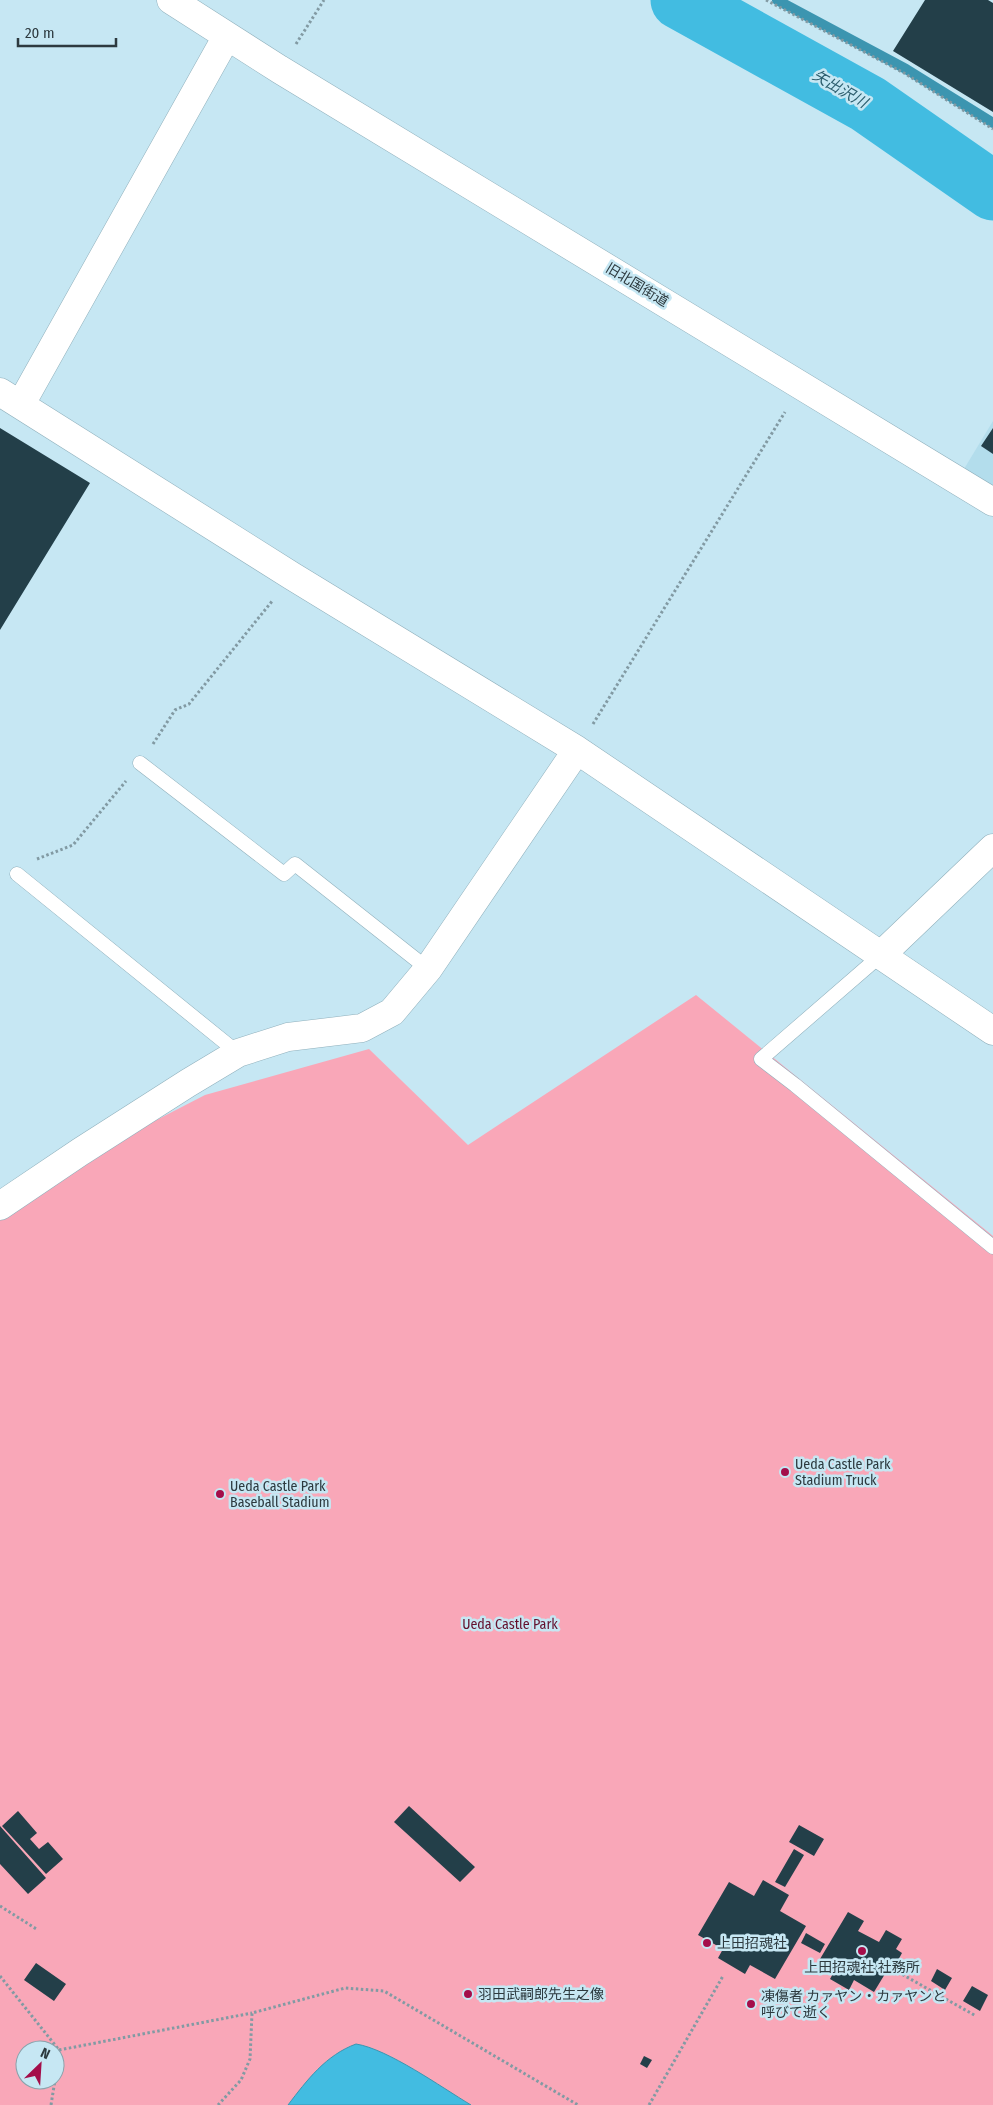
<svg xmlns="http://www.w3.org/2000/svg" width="993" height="2105" font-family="'Fira Sans Condensed','Noto Sans JP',sans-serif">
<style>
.built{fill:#b3ddec}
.green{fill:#f9a7b8;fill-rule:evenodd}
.water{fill:#42bce1;stroke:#3c95b0}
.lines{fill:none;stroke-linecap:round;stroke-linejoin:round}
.stream{stroke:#3c95b0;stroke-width:10}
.river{stroke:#42bce1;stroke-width:59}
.building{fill:#233f49}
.service-casing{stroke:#90b0bc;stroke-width:15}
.minor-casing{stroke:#90b0bc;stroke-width:29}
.path{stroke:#829aa3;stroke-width:3;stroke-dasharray:2.5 2.5;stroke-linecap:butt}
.service{stroke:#fff;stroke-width:14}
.minor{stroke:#fff;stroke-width:28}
.poi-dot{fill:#a40e4a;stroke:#c6e7f3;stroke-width:2}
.labels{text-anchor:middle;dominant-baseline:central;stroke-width:5;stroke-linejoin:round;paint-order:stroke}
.street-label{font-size:14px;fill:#2d3a3f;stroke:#c6e7f3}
.poi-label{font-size:14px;fill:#2d3a3f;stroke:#c6e7f3;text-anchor:start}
.park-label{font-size:14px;fill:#64102d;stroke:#c6e7f3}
.water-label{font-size:15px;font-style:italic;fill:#2d5e6e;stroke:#c6e7f3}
</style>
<rect width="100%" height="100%" fill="#c6e7f3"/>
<path class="built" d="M993 421V487L964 469Z"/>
<path class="green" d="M696 995 993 1236V2105H0V1220L77 1161 205 1095 369 1049 468 1145ZM25 2050H55V2080H25Z"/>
<path class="water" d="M356 2044C388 2049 441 2087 471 2105H288C307 2080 326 2055 356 2044Z"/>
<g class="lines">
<path class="stream" d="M777 0 906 69 993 123"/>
<path class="river" d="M680 0 868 104 993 191"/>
</g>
<path class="building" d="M925 0H988L993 3V112L893 51Z
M0 428 90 483 0 630Z
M993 428V454L981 446Z
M409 1806 475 1867 460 1882 394 1822Z
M18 1811 37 1833 30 1839 39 1849 48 1842 63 1859 46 1874 2 1826Z
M799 1825 824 1839 814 1856 789 1842Z
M0 1826 46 1878 28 1894 0 1864Z
M794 1849 804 1855 785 1887 775 1882Z
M763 1880 789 1895 780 1911 806 1926 775 1979 750 1965 745 1974 718 1958 723 1949 698 1935 729 1882 754 1896Z
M848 1912 864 1921 858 1931 879 1942 886 1930 902 1939 896 1949 902 1953 895 1966 891 1964 874 1992 854 1980 849 1990 830 1979 836 1968 820 1959Z
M806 1933 825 1944 820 1953 801 1943Z
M36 1963 66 1984 54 2001 24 1980Z
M937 1969 952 1978 945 1990 931 1981Z
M972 1986 988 1995 980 2011 963 2001Z
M644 2056 652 2060 647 2068 640 2064Z"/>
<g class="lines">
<defs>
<path id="service" d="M140 763 284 874 295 864 428 969
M17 874 238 1053
M881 955 761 1059 795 1085 993 1247"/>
<path id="minor" d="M171 0 279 69 993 502
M0 392 292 576 577 750 993 1031
M21 404 227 36
M881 955 993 848
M0 1206 80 1152 188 1083 238 1053 288 1037 362 1028 392 1012 428 969 577 750"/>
</defs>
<use href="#service" class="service-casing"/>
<use href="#minor" class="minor-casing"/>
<path class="path" d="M766 0 904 73 993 129
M296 44 324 0
M593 724 785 412
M153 744 175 710 189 704 273 600
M37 859 73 845 126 781
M0 1906 38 1930
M898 1972 976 2016
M0 1976 59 2050 55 2077
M59 2050 252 2013
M51 2105 55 2080
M218 2105 241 2080 250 2059 252 2013 345 1988 384 1991 578 2105
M649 2105 723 1976"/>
<use href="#service" class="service"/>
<use href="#minor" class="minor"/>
</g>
<g class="poi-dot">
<circle cx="785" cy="1472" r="5"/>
<circle cx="220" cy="1494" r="5"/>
<circle cx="707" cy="1943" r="5"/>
<circle cx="862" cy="1951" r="5"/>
<circle cx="468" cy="1994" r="5"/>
<circle cx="751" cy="2004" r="5"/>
</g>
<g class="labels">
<g class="street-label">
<text transform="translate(637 285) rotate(31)">旧北国街道</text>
</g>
<g class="poi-label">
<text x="795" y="1464">Ueda Castle Park<tspan x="795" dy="16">Stadium Truck</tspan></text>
<text x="230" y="1486">Ueda Castle Park<tspan x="230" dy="16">Baseball Stadium</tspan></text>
<text x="717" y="1943">上田招魂社</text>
<text x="862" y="1967" text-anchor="middle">上田招魂社 社務所</text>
<text x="478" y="1994">羽田武嗣郎先生之像</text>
<text x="761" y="1996">凍傷者 カァヤン・カァヤンと<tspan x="761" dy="16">呼びて逝く</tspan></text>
</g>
<g class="park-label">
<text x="510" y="1624">Ueda Castle Park</text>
</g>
<g class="water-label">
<text transform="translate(840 89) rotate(30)">矢出沢川</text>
</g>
</g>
<g transform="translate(40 2065) rotate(25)"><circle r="24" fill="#c6e7f3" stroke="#89a2ab"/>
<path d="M0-4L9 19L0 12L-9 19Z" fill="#a40e4a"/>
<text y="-8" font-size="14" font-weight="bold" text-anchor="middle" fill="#2d3a3f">N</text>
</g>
<path d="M18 38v8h98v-8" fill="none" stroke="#2d3a3f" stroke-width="2.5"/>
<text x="25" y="38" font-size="15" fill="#2d3a3f" stroke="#c6e7f3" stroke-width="4" paint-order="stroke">20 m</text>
</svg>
